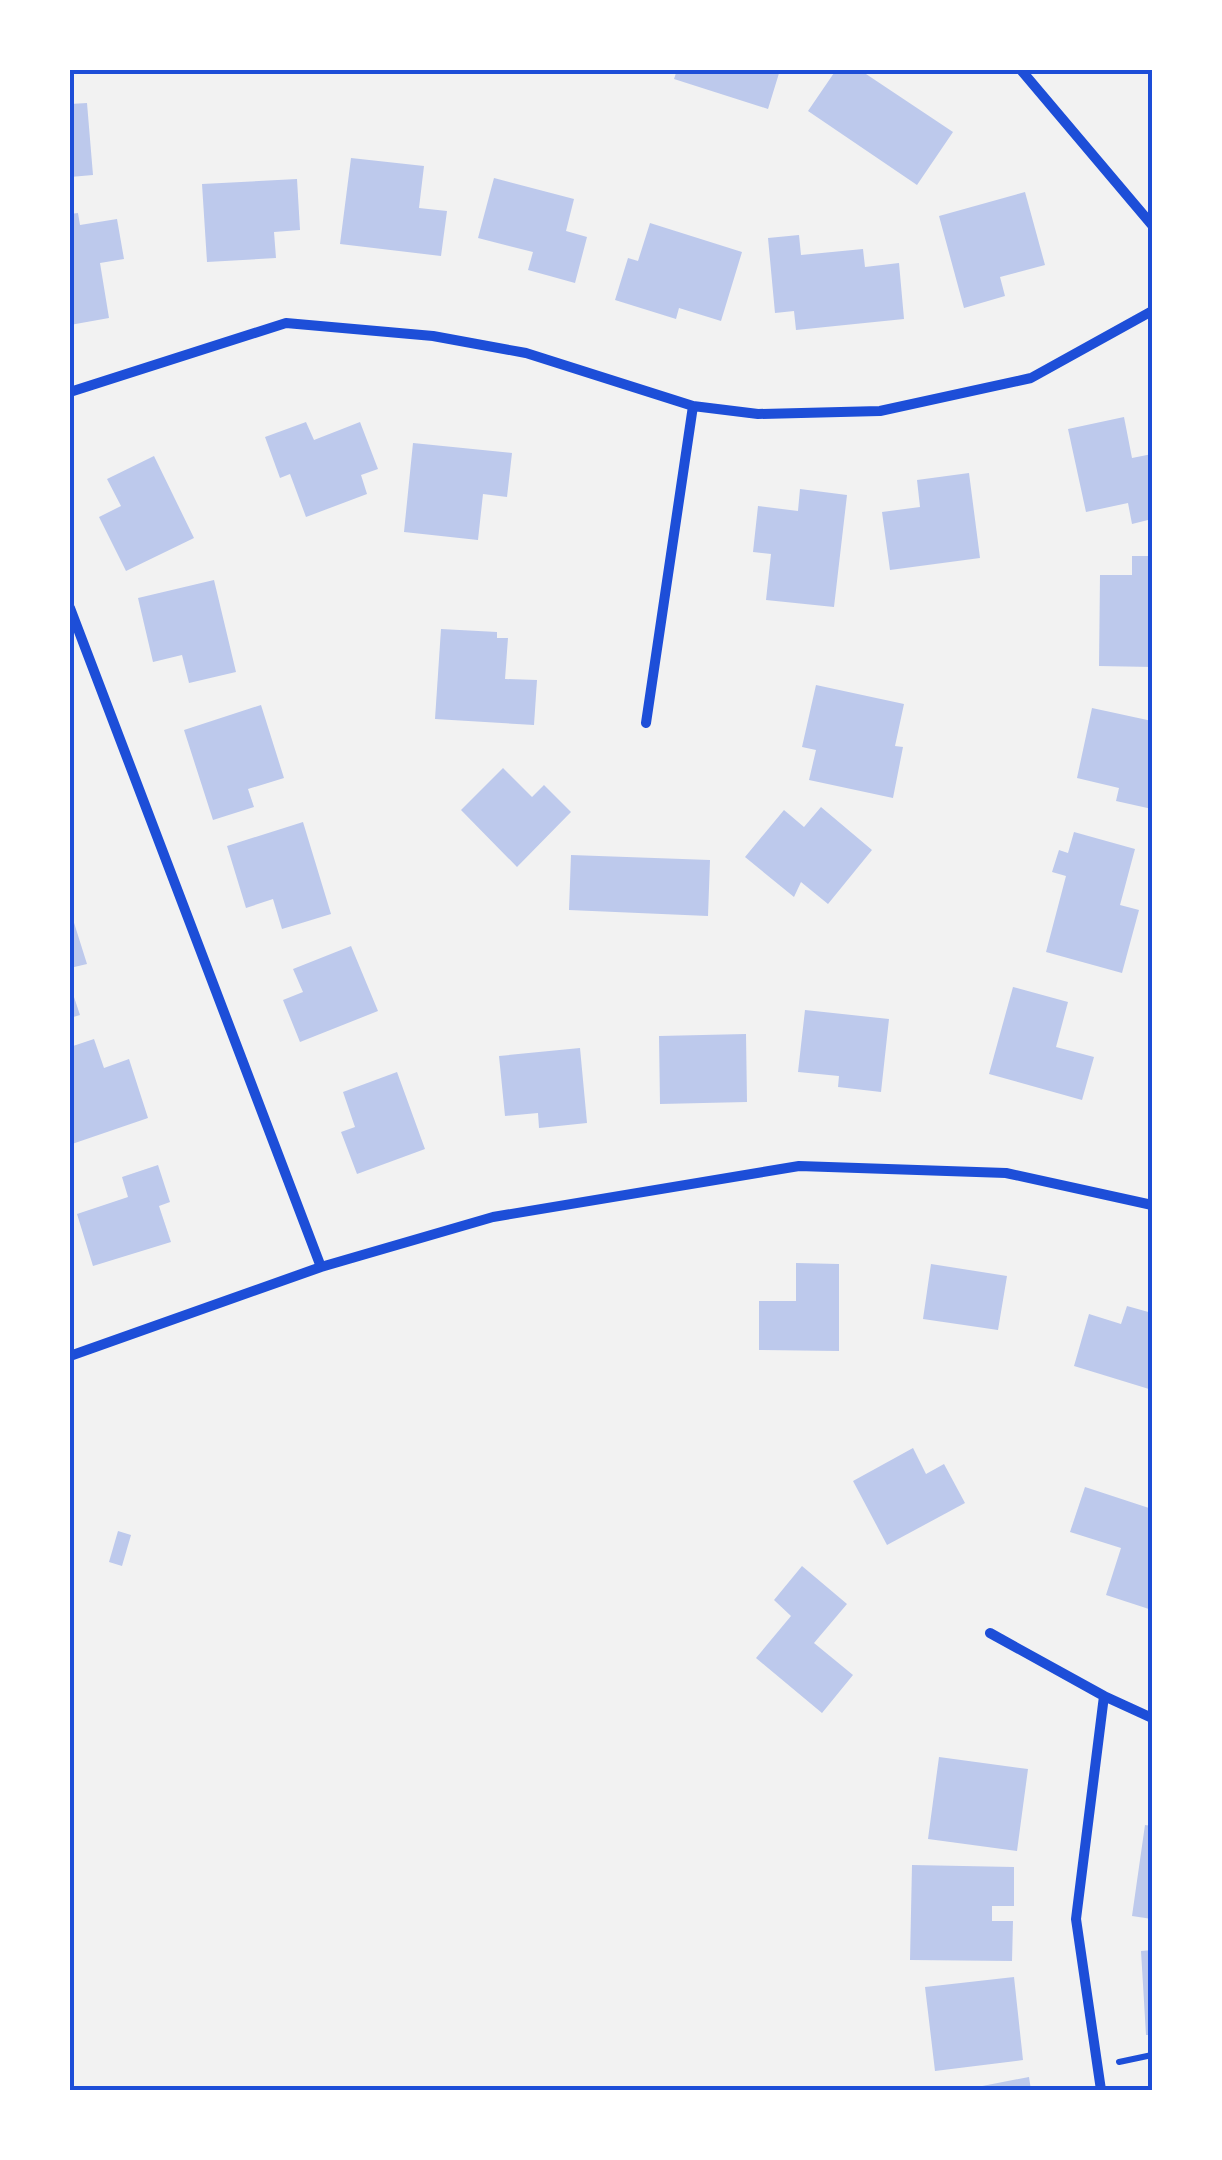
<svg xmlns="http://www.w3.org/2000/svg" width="1222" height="2160" font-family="'Zilla Slab',serif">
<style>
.building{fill:#bdc9ec}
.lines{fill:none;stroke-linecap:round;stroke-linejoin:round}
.path{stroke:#1d4ed8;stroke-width:6}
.minor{stroke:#1d4ed8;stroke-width:10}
.neatline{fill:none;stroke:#1d4ed8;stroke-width:4}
</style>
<rect width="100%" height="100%" fill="#f2f2f2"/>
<path class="building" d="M677 70H780L768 109 674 79Z
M836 70H860L953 132 917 185 808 111Z
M87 103 93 175 70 177V104Z
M351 158 424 166 419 208 447 211 441 256 340 244Z
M494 178 574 199 566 231 587 237 575 283 528 270 533 252 478 238Z
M297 179 300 230 274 232 276 258 207 262 202 184Z
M1025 192 1045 265 1000 277 1005 296 964 308 939 216Z
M78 213 80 225 117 219 124 259 100 263 109 318 70 325V214Z
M650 223 742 252 721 321 679 308 676 319 615 300 628 258 638 261Z
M799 235 801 255 863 249 865 267 899 263 904 319 796 330 794 311 775 313 768 238Z
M1124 417 1132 458 1152 454V519L1132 524 1128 503 1086 512 1068 429Z
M306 422 314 440 360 422 378 469 361 475 367 494 306 517 290 474 280 478 265 437Z
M413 443 512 453 507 497 483 494 478 540 404 532Z
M154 456 194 538 126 571 99 517 121 506 107 479Z
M969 473 980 558 890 570 882 512 920 507 917 480Z
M800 489 847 495 834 607 766 600 771 554 753 552 758 506 798 511Z
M1132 556H1152V667L1099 666 1100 575H1132Z
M214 580 236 672 189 683 182 655 153 662 138 598Z
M441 629 497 632V638H508L505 679 537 680 534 725 435 719Z
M816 685 904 704 895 746 903 747 893 798 809 780 816 750 802 747Z
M261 705 284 778 248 789 254 807 213 820 184 730Z
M1092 708 1152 721 1149 746 1152 747V809L1116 801 1119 788 1077 778Z
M503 768 532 797 544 785 571 812 517 867 461 810Z
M821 807 872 850 828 904 801 882 794 897 745 857 784 810 804 827Z
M303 822 331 914 282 929 273 899 246 908 227 846Z
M1074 832 1135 849 1120 905 1139 910 1122 973 1046 952 1066 876 1052 872 1059 850 1068 853Z
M571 855 710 860 708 916 569 910Z
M70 910 87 964 70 968Z
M351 946 378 1011 300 1042 283 1000 303 992 293 969Z
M70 985 80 1015 70 1018Z
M1013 987 1068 1002 1056 1047 1094 1057 1082 1100 989 1074Z
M805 1010 889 1019 881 1092 838 1087 839 1076 798 1072Z
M746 1034 747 1102 660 1104 659 1036Z
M94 1039 104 1068 129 1059 148 1118 72 1144 70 1047Z
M580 1048 587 1123 539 1128 538 1113 505 1116 499 1056Z
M397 1072 425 1149 357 1174 341 1132 355 1127 343 1092Z
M158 1165 170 1202 159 1206 171 1242 93 1266 77 1214 128 1197 122 1177Z
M796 1263 839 1264V1351L759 1350V1301H796Z
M931 1264 1007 1276 998 1330 923 1319Z
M1127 1306 1152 1313V1378L1149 1389 1074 1366 1089 1314 1121 1324Z
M913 1448 926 1474 944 1464 965 1503 887 1545 853 1481Z
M1085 1487 1152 1509V1610L1106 1595 1121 1548 1070 1532Z
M118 1531 131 1535 122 1566 109 1562Z
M802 1566 847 1604 814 1643 853 1675 822 1713 756 1658 791 1616 774 1600Z
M939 1757 1028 1769 1017 1851 928 1839Z
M1145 1825 1152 1826V1919L1132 1916Z
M912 1865 1014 1867V1906H992V1921H1013L1012 1961 910 1960Z
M1152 1950V2035H1146L1141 1951Z
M1014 1977 1023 2060 935 2071 925 1987Z
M1029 2077 1031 2090H972V2088Z"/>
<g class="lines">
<path class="path" d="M1119 2062 1152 2055"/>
<path class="minor" d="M1021 70 1152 225
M70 392 286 323 433 336 526 353 693 406 758 414 880 411 1031 378 1152 311
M70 608 321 1267
M646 723 693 406
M70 1356 321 1267 493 1217 799 1166 1006 1173 1152 1205
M990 1633 1104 1696 1152 1718
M1101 2090 1076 1919 1104 1696"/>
</g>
<rect width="1222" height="2160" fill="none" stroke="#ffffff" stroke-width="145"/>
<rect x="72" y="72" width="1078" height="2016" class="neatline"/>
</svg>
